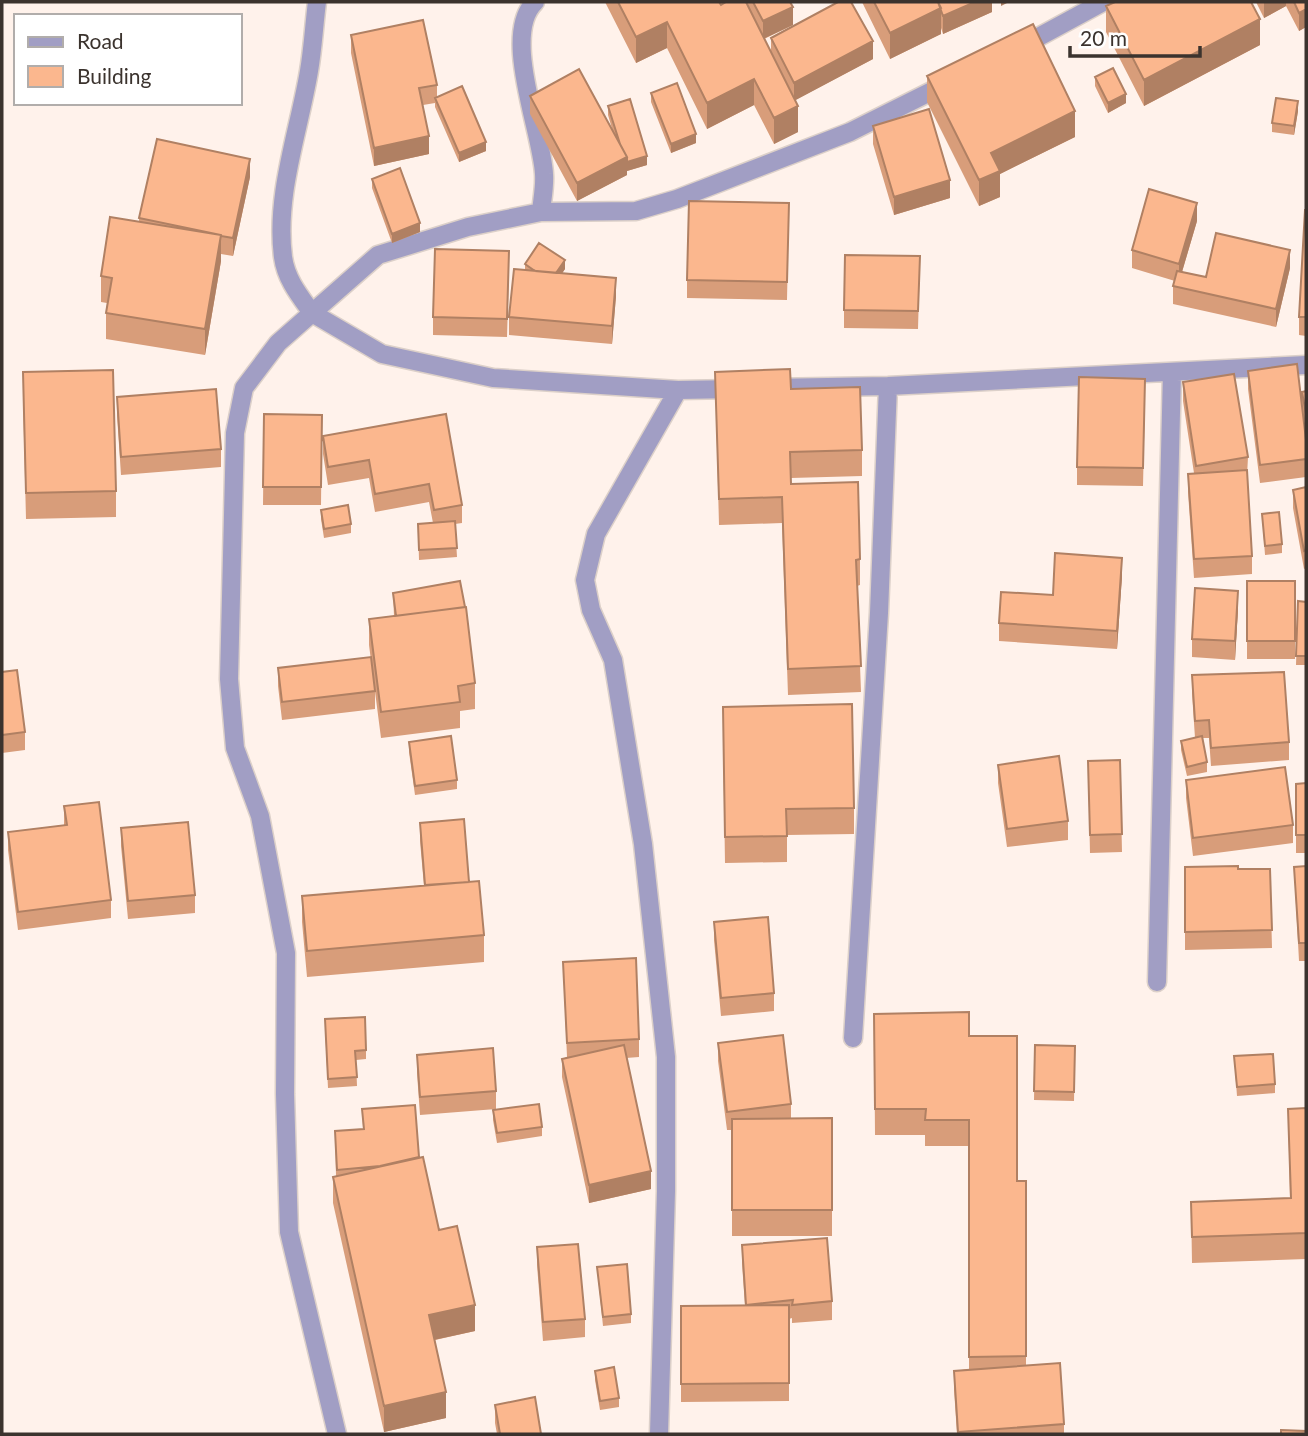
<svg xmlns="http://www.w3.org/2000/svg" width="1308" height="1436" font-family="Lato,sans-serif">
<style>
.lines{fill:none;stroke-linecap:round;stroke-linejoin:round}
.minor-casing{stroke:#dcd0c9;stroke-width:21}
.minor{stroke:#a19ec4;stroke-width:18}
.wall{fill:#d89d7a}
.shaded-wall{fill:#b08063}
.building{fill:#fbb78e;stroke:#b08063;stroke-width:2}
</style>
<rect width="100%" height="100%" fill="#fff2eb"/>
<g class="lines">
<defs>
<path id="minor" d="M317 2C314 25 313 48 309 71 299 131 275 195 283 257 286 279 299 295 312 313L378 255 468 227 541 212
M535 2C501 34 542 132 544 174 545 187 542 200 541 212L636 211 677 199 850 132 948 83
M1020 47 1103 2
M768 388 888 386 1306 365
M1157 982 1172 372
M853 1038 879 613 888 386
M337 1434 289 1232 285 1094 286 953 260 816 235 748 229 679 235 433 244 388 278 343 312 313 382 354 493 378 678 390 736 389
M659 1434 666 1191V1057L643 844 613 660 591 610 585 580 596 534 678 390"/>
</defs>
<use href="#minor" class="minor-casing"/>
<use href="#minor" class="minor"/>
</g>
<path class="wall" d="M605 2H790L793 25 764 39 771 52V38L873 59 795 100 798 132 774 144 754 105 707 129 667 48 636 63Z
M862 2H992V12L943 34 941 28V34L890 59Z
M1256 2H1306V27L1299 31 1286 6 1264 18Z
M1106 6 1260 45 1144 106 1106 32Z
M351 35 437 85V97L486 151 459 162 435 107V103L423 105 429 154 374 166 351 53Z
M927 76 1075 137 1000 174V197L979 206 927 102Z
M1095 77 1126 103 1108 113 1095 86Z
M651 93 696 143 671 153 651 102Z
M530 96 613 132 608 115V106L647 165 627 171V175L577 201 530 114Z
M1298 111 1294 135 1272 132V123Z
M873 126 950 198 894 215 873 144Z
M250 177 233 256 221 254V261L205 355 106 339V313L107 303 101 302V276L139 222V218Z
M372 179 420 232 392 243 372 188Z
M789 203 787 300 687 298V280Z
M1306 210V336L1299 335V317Z
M1197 221 1182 272 1206 277 1290 268 1276 327 1173 304V286L1175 281 1132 268V250Z
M920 256 918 329 844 328V310Z
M525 264 565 269 562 273 616 296 612 344 509 335V317L525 270Z
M509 269 507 337 433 335V317Z
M1248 371 1302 409V392L1306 391V432L1303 412 1306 440V477L1260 483 1248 389Z
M715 372 791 389 862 450V476L791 478V484L860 559V585L857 586 861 692 788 695 782 523 719 525Z
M1183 382 1248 457 1247 476 1252 556V574L1194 578 1188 492V474L1194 473 1183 401Z
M117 397 221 449V467L121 475 117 415Z
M1145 397 1143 486 1077 485V467Z
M23 398 116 491V517L26 519Z
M264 414 322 415 321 505H263Z
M446 414 462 505V523L455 524 457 557 419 560 418 524 433 523 429 502 375 512 369 478 328 485 323 454V436Z
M1306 487V568L1304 569 1293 508V490Z
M321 510 351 524V533L324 538 321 519Z
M1262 514 1282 544V553L1265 555Z
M1122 576 1117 649 999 641V623L1053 595Z
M1247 581H1295V659H1247Z
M393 593 475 683V709L460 711V728L381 738 369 645V619L394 616Z
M1298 601 1306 602V665H1296Z
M1238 609 1235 660 1192 657V639Z
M278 668 375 691V709L282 720 278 686Z
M2 672 25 732V750L2 753Z
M1192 675 1289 742V760L1211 766 1209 738H1202L1207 762V772L1187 776 1181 750V741L1195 738 1192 693Z
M723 733 854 808V834L787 835V862L725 863Z
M409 742 457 780V789L415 795 409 752Z
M1120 760 1122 852 1090 853 1088 761Z
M998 765 1068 821V840L1007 847 998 783Z
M1186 780 1293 825V843L1193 856 1186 798Z
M1306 783V853H1296V784Z
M64 806 111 900V918L18 930 8 850V832L64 825Z
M420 823 469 882 484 935V962L307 977 302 922V896L424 886 420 841Z
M121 828 195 895V913L128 919 121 846Z
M1306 866V961H1299L1294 867Z
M1185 867 1238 869H1270L1272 948 1185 950Z
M714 922 774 993V1011L721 1016 714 940Z
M563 962 639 1039V1057L626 1058 651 1189 589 1203 562 1077V1059L567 1057Z
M874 1014 969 1036 1017 1181H1026V1365L1064 1424V1434H957L954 1389V1371L969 1369V1146H925V1135H875Z
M325 1028 366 1050V1059L356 1060 357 1086 328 1088Z
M718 1043 791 1104V1118H832V1236H732V1130H727L718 1061Z
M1035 1045 1075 1046 1074 1101 1034 1100Z
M417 1055 496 1091V1109L420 1115 417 1073Z
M1234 1056 1275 1084V1093L1237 1096Z
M1306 1108V1259L1192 1263 1191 1202 1290 1198 1288 1109Z
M362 1109 419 1157 439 1230 475 1331 435 1340 446 1418 384 1432 333 1203V1177L336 1176 335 1131 363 1129Z
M493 1110 542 1127V1136L497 1143 493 1120Z
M742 1245 832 1301V1320L792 1323V1318L789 1319V1401L681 1402V1306H745L742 1263Z
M537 1247 585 1319V1337L543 1341 537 1265Z
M597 1267 631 1314V1323L603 1326Z
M595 1371 619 1398V1407L600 1410 595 1380Z
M495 1405 541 1434H497L495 1423Z"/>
<path class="shaded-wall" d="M975 2H992V12L943 34V16Z
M1001 2H1009L1001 6Z
M1264 2H1286V6L1264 18Z
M793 7V25L763 39V21Z
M941 8V34L890 59V33Z
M1306 9V27L1299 31V13Z
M1260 19V45L1144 106V80Z
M667 22V48L636 63V37Z
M873 41V59L794 101V83Z
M754 79V105L707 129V103Z
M1126 94V103L1108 113V103Z
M1298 101V111L1294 135V126Z
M798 106V132L774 144V118Z
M1075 111V137L1000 174V197L979 206V180L991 153Z
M696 134V143L671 153V144Z
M429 136V154L374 166V148Z
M486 142V151L459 162V153Z
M647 156V165L627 171V175L577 201V183L627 157Z
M250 159V177L233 256V238Z
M950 180V198L894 215V197Z
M1197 203V221L1179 282V264Z
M420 223V232L392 243V234Z
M221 235V261L205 355V329Z
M1290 250V268L1276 327V309Z
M565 260V269L551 290V281Z
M616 278V296L612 344V326Z
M1122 558V576L1117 649V631Z
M1238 591V609L1235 660V641Z
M651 1171V1189L589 1203V1185Z
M475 1305V1331L429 1341V1315Z
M446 1392V1418L384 1432V1406Z"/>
<path class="building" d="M618 2H719L721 5 726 2H746L798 106 774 118 754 79 707 103 667 22 636 37Z
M753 2H790L793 7 763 21Z
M838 2H851L873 41 794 83 771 38Z
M874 2H938L941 8 890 33Z
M938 2H975L943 16Z
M1115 2H1251L1260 19 1144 80 1106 6Z
M1294 2H1306V9L1299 13Z
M423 20 437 85 419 88 429 136 374 148 351 35Z
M1033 24 1075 111 991 153 1000 171 979 180 927 76Z
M1113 68 1126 94 1108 103 1095 77Z
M579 69 627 157 577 183 530 96Z
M677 83 696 134 671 144 651 93Z
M462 86 486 142 459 153 435 98Z
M1276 98 1298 101 1294 126 1272 123Z
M630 99 647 156 627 162V157L620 144 608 106Z
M929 109 950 180 894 197 873 126Z
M157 139 250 159 233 238 221 236V235L139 218Z
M400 168 420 223 392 234 372 179Z
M1149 189 1197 203 1179 264 1132 250Z
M689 201 789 203 787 282 687 280Z
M1305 210H1306V317H1299Z
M110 217 221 235 205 329 106 313 112 278 101 276Z
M1216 233 1290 250 1276 309 1173 286 1177 271 1206 277Z
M539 243 565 260 556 273 535 271 525 264Z
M435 249 509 251 507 319 433 317Z
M845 255 920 256 918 311 844 310Z
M514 269 616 278 612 326 509 317Z
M1297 364 1306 440V459L1260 465 1248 371Z
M790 369 791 389 860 387 862 450 790 452 791 484 858 482 860 559 856 560 861 666 788 669 782 497 719 499 715 372Z
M113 370 116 491 26 493 23 372Z
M1234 374 1248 457 1196 466 1183 382Z
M1079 377 1145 379 1143 468 1077 467Z
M216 389 221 449 121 457 117 397Z
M1306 391V414L1302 392Z
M264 414 322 415 321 487H263Z
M446 414 462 505 434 510 429 484 375 494 369 460 328 467 323 436Z
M1247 470 1252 556 1194 559 1188 474Z
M1306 487V550L1304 551 1293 490Z
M348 505 351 524 324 529 321 510Z
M1279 512 1282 544 1265 546 1262 514Z
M455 521 457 548 419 550 418 524Z
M1055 553 1122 558 1117 631 999 623 1001 592 1053 595Z
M460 581 465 607 396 616 393 593Z
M1247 581H1295V641H1247Z
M1195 588 1238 591 1235 641 1192 639Z
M1298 601 1306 602V656H1296Z
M466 607 475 683 458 686 460 702 381 712 369 619Z
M371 657 375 691 282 702 278 668Z
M17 670 25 732 2 735V672Z
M1284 672 1289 742 1211 748 1209 720 1195 721 1192 675Z
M852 704 854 808 786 809 787 836 725 837 723 707Z
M451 736 457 780 415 786 409 742Z
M1202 736 1207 762 1187 767 1181 741Z
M1059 756 1068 821 1007 829 998 765Z
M1120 760 1122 834 1090 835 1088 761Z
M1285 767 1293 825 1193 838 1186 780Z
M1306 783V835H1296V784Z
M99 802 111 900 18 912 8 832 67 825 64 806Z
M464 819 469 882 425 885 420 823Z
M188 822 195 895 128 901 121 828Z
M1238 866V869H1270L1272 930 1185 932V867Z
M1306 866V943H1299L1294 867Z
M479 881 484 935 307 951 302 896Z
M768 917 774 993 721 998 714 922Z
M636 958 639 1039 567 1043 563 962Z
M969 1012V1036H1017V1181H1026V1356L969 1357V1120H925L926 1109H875L874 1014Z
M365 1017 366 1050 355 1051 357 1077 328 1079 325 1019Z
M783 1035 791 1104 727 1112 718 1043Z
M624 1045 651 1171 589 1185 562 1059Z
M1035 1045 1075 1046 1074 1092 1034 1091Z
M493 1048 496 1091 420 1097 417 1055Z
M1273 1054 1275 1084 1237 1087 1234 1056Z
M539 1104 542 1127 497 1133 493 1110Z
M415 1105 419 1157 380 1166 337 1170 335 1131 364 1129 362 1109Z
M1306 1108V1233L1192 1237 1191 1202 1291 1198 1288 1109Z
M832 1118V1210H732V1119Z
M423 1157 439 1230 457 1226 475 1305 429 1315 446 1392 384 1406 333 1177Z
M827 1238 832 1301 792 1305 793 1300 746 1305 742 1245Z
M578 1244 585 1319 543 1322 537 1247Z
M627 1264 631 1314 603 1317 597 1267Z
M789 1305V1383L681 1384V1306Z
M1060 1363 1064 1424 958 1432 954 1371Z
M614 1367 619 1398 600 1401 595 1371Z
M535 1397 541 1434H500L495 1405Z
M1281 1430 1306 1431V1434H1281Z"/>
<rect width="1308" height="1436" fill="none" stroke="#3b332e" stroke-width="7"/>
<rect x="14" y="14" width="228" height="91" fill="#ffffff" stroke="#b1adab" stroke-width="2"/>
<rect x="28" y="37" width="35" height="10" fill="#a19ec4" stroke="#b1adab" stroke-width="2"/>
<text x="77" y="49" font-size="21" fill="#3b332e">Road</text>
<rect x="28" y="66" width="35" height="21" fill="#fbb78e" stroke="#b1adab" stroke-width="2"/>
<text x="77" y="84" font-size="21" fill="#3b332e">Building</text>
<path d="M1070 46v10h130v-10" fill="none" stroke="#3b332e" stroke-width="3.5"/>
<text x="1080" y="46" font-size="21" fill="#3b332e" stroke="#ffffff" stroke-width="5" paint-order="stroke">20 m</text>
</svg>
